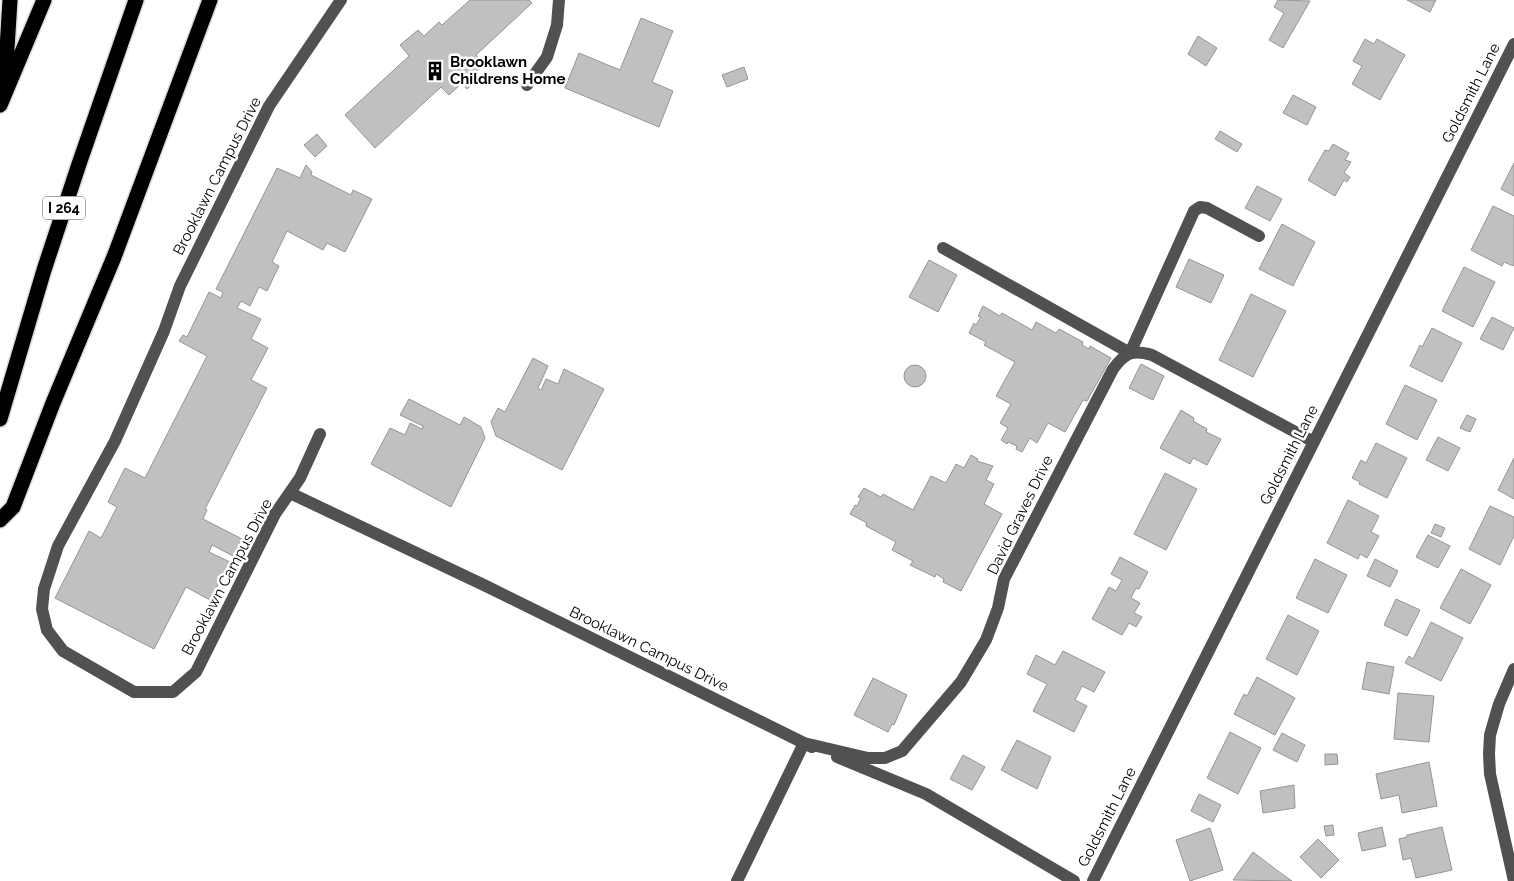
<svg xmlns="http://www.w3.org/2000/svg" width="1514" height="881" font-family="Raleway,sans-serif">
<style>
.building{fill:#c0c0c0;stroke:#959595}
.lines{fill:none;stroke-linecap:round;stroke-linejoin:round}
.highway-casing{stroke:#dbdbdb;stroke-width:18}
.minor{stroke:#515151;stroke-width:12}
.highway{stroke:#000;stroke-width:15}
.labels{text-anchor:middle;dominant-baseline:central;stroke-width:5;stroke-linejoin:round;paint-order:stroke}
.shield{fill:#fff;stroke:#4c4c4c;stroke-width:1}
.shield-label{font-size:14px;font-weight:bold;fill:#000}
.poi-label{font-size:15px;font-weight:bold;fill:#000;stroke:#fff;text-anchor:start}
.street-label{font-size:15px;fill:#000;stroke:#fff}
</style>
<rect width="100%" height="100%" fill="#fff"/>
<path class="building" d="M470 0H529L532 3 476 55 484 64 473 75 477 80 467 89 462 83 449 95 441 87 375 148 345 115 409 56 400 45 418 30 424 36 439 22 442 25Z
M1278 0 1310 1 1283 48 1269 40 1284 13 1274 7Z
M1407 0H1436L1430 12Z
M641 18 673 31 652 82 673 91 659 127 565 88 579 53 620 70Z
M1198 36 1217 48 1206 66 1188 54Z
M1365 39 1374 44 1377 39 1405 55 1380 100 1352 84 1362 66 1353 61Z
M744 67 748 79 727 87 722 75Z
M1293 95 1316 107 1307 125 1283 113Z
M1220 131 1242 144 1237 152 1215 139Z
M317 134 327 146 315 157 304 145Z
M1333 144 1349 153 1345 160 1351 162 1344 173 1350 177 1347 182 1344 180 1335 196 1308 180 1325 150 1329 151Z
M1514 163V196L1501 189Z
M306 165 312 172 311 175 351 195 353 190 372 199 345 252 327 243 323 250 287 231 272 262 279 266 267 291 259 287 250 306 241 301 237 308 261 319 251 339 268 348 251 380 267 388 205 509 207 510 203 519 242 539 233 556 212 545 209 552 230 562 210 600 186 587 154 649 55 598 89 531 101 538 117 507 108 502 125 468 145 478 207 356 179 341 183 335 187 337 209 292 221 298 223 292 216 289 277 168 300 178Z
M1257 186 1282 199 1270 221 1245 208Z
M1493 206 1514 216V264L1513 266 1504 262 1502 266 1471 250Z
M1282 224 1315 242 1293 286 1259 269Z
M1189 259 1224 275 1211 303 1176 287Z
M929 260 957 275 938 312 909 297Z
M1464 267 1495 282 1473 327 1442 311Z
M1251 294 1286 311 1253 377 1219 360Z
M983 306 1000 316 1002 313 1032 330 1036 322 1056 333 1059 329 1083 342 1082 345 1089 349 1090 346 1111 358 1087 401 1083 400 1065 432 1048 423 1037 443 1030 438 1022 452 1016 449 1017 446 1008 442 1007 444 1001 440 1008 428 1000 423 1011 404 996 396 1015 362 984 345 986 342 969 333 974 323 976 325 981 317 978 316Z
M1492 317 1514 328 1503 350 1480 339Z
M1432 328 1462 343 1442 382 1410 366 1420 345 1422 347Z
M533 358 548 366 538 388 541 390 546 379 558 384 564 369 604 389 562 470 496 436 491 422 498 408 505 412Z
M1141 364 1164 376 1153 400 1129 388Z
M904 376a11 11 0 1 1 22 0a11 11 0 1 1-22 0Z
M1405 385 1437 400 1417 440 1386 424Z
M409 399 460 425 464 417 481 427 485 438 451 507 371 464 390 428 405 435 410 423 422 429 423 426 400 415Z
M1181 410 1194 418 1193 421 1207 429 1206 432 1221 439 1207 465 1193 458 1190 464 1160 448Z
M1467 415 1476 419 1470 432 1460 428Z
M1438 437 1460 448 1448 471 1426 460Z
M1376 443 1407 458 1387 498 1359 484 1360 482 1352 478 1361 460 1366 463Z
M971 455 978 459 977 461 993 466 986 480 994 484 984 504 1002 514 961 591 943 582 944 579 936 574 935 577 910 565 913 561 892 550 896 542 866 526 867 523 850 514 855 505 857 506 861 498 858 497 864 488 881 497 883 494 913 510 931 476 946 483 956 464 964 468Z
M1514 458V499L1498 490Z
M1165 473 1197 489 1166 550 1134 534Z
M1348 500 1379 516 1371 532 1379 536 1367 558 1360 554 1358 559 1327 543Z
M1490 506 1514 517V536L1500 565 1469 549Z
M1435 524 1445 528 1441 537 1431 533Z
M1428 535 1450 546 1438 568 1416 557Z
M1120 557 1148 572 1139 589 1136 588 1131 598 1140 603 1134 613 1142 617 1136 627 1129 623 1122 635 1092 619 1109 587 1116 591 1121 582 1122 580 1111 574Z
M1315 559 1347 575 1328 613 1296 598Z
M1375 559 1398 571 1390 587 1367 576Z
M1461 569 1491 585 1470 624 1440 608Z
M1396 599 1420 610 1407 636 1384 625Z
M1288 615 1319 631 1297 675 1266 659Z
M1431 622 1463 638 1441 681 1405 663 1409 656 1413 659Z
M1063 651 1105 672 1094 692 1082 686 1075 700 1087 706 1074 732 1033 711 1047 684 1027 674 1036 655 1055 665Z
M1367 662 1394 667 1389 694 1362 689Z
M1257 677 1295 698 1275 735 1234 714 1244 694 1247 696Z
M873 678 907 695 894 725 892 724 888 732 854 715Z
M1398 693 1434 696 1429 742 1394 739Z
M1230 732 1261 748 1238 794 1207 778Z
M1282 733 1305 745 1297 762 1273 750Z
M1017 740 1051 757 1037 789 1001 770Z
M1325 754H1337L1338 764 1325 765Z
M963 755 985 767 972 790 950 779Z
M1429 762 1437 806 1402 813 1399 795 1381 799 1376 774Z
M1294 785 1295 808 1263 813 1260 791Z
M1199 794 1221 805 1213 822 1191 811Z
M1333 825 1334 835 1326 836 1324 826Z
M1382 827 1386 846 1362 851 1358 833Z
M1442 827 1452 870 1416 878 1411 858 1403 860 1399 839 1407 837V835Z
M1210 828 1223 870 1190 881 1176 840Z
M1318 839 1339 860 1321 878 1300 857Z
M1253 852 1282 874 1292 881 1233 880Z"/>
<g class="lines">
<defs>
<path id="highway" d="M5 81 10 0
M0 105 44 0
M0 419 44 270 79 164 136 0
M0 520 13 507 53 403 114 257 210 0"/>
</defs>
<use href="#highway" class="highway-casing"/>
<path class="minor" d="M527 85 547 57 557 25 559 0
M943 248 1130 353 1194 211 1200 207 1207 208 1259 236
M320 434 300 478 275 514 196 672 173 692H134L63 651 47 630 42 609 44 589 58 546 115 441 164 331 180 286 269 106 341 0
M290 493 488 587 812 747
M1514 669 1499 704 1490 735 1489 754 1490 774 1514 881
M837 757 926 794 1074 881
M737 881 804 743 868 758H885L902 751 961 682 986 640 998 608 1004 579 1113 369C1125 353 1132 349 1152 355L1314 442
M1093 881 1514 44"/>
<use href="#highway" class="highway"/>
</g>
<defs>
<symbol id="building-bare" viewBox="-9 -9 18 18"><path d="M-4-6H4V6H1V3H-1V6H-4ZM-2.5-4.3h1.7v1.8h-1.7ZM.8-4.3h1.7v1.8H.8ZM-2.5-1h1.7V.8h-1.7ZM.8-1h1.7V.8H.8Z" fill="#000" stroke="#fff" stroke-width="2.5" paint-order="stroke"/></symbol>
</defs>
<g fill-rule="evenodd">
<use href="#building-bare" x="421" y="57" width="28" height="28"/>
</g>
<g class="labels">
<rect class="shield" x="43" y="196.5" width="42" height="23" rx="4"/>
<g class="shield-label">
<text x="64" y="208">I 264</text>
</g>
<g class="poi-label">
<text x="450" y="62">Brooklawn<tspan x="450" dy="17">Childrens Home</tspan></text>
</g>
<g class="street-label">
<text transform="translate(1471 93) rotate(-63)">Goldsmith Lane</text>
<text transform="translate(217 176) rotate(-63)">Brooklawn Campus Drive</text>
<text transform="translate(1289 455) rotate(-63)">Goldsmith Lane</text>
<text transform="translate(1020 515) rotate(-64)">David Graves Drive</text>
<text transform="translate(227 577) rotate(-62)">Brooklawn Campus Drive</text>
<text transform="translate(649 649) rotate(26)">Brooklawn Campus Drive</text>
<text transform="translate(1107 817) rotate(-63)">Goldsmith Lane</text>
</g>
</g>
</svg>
